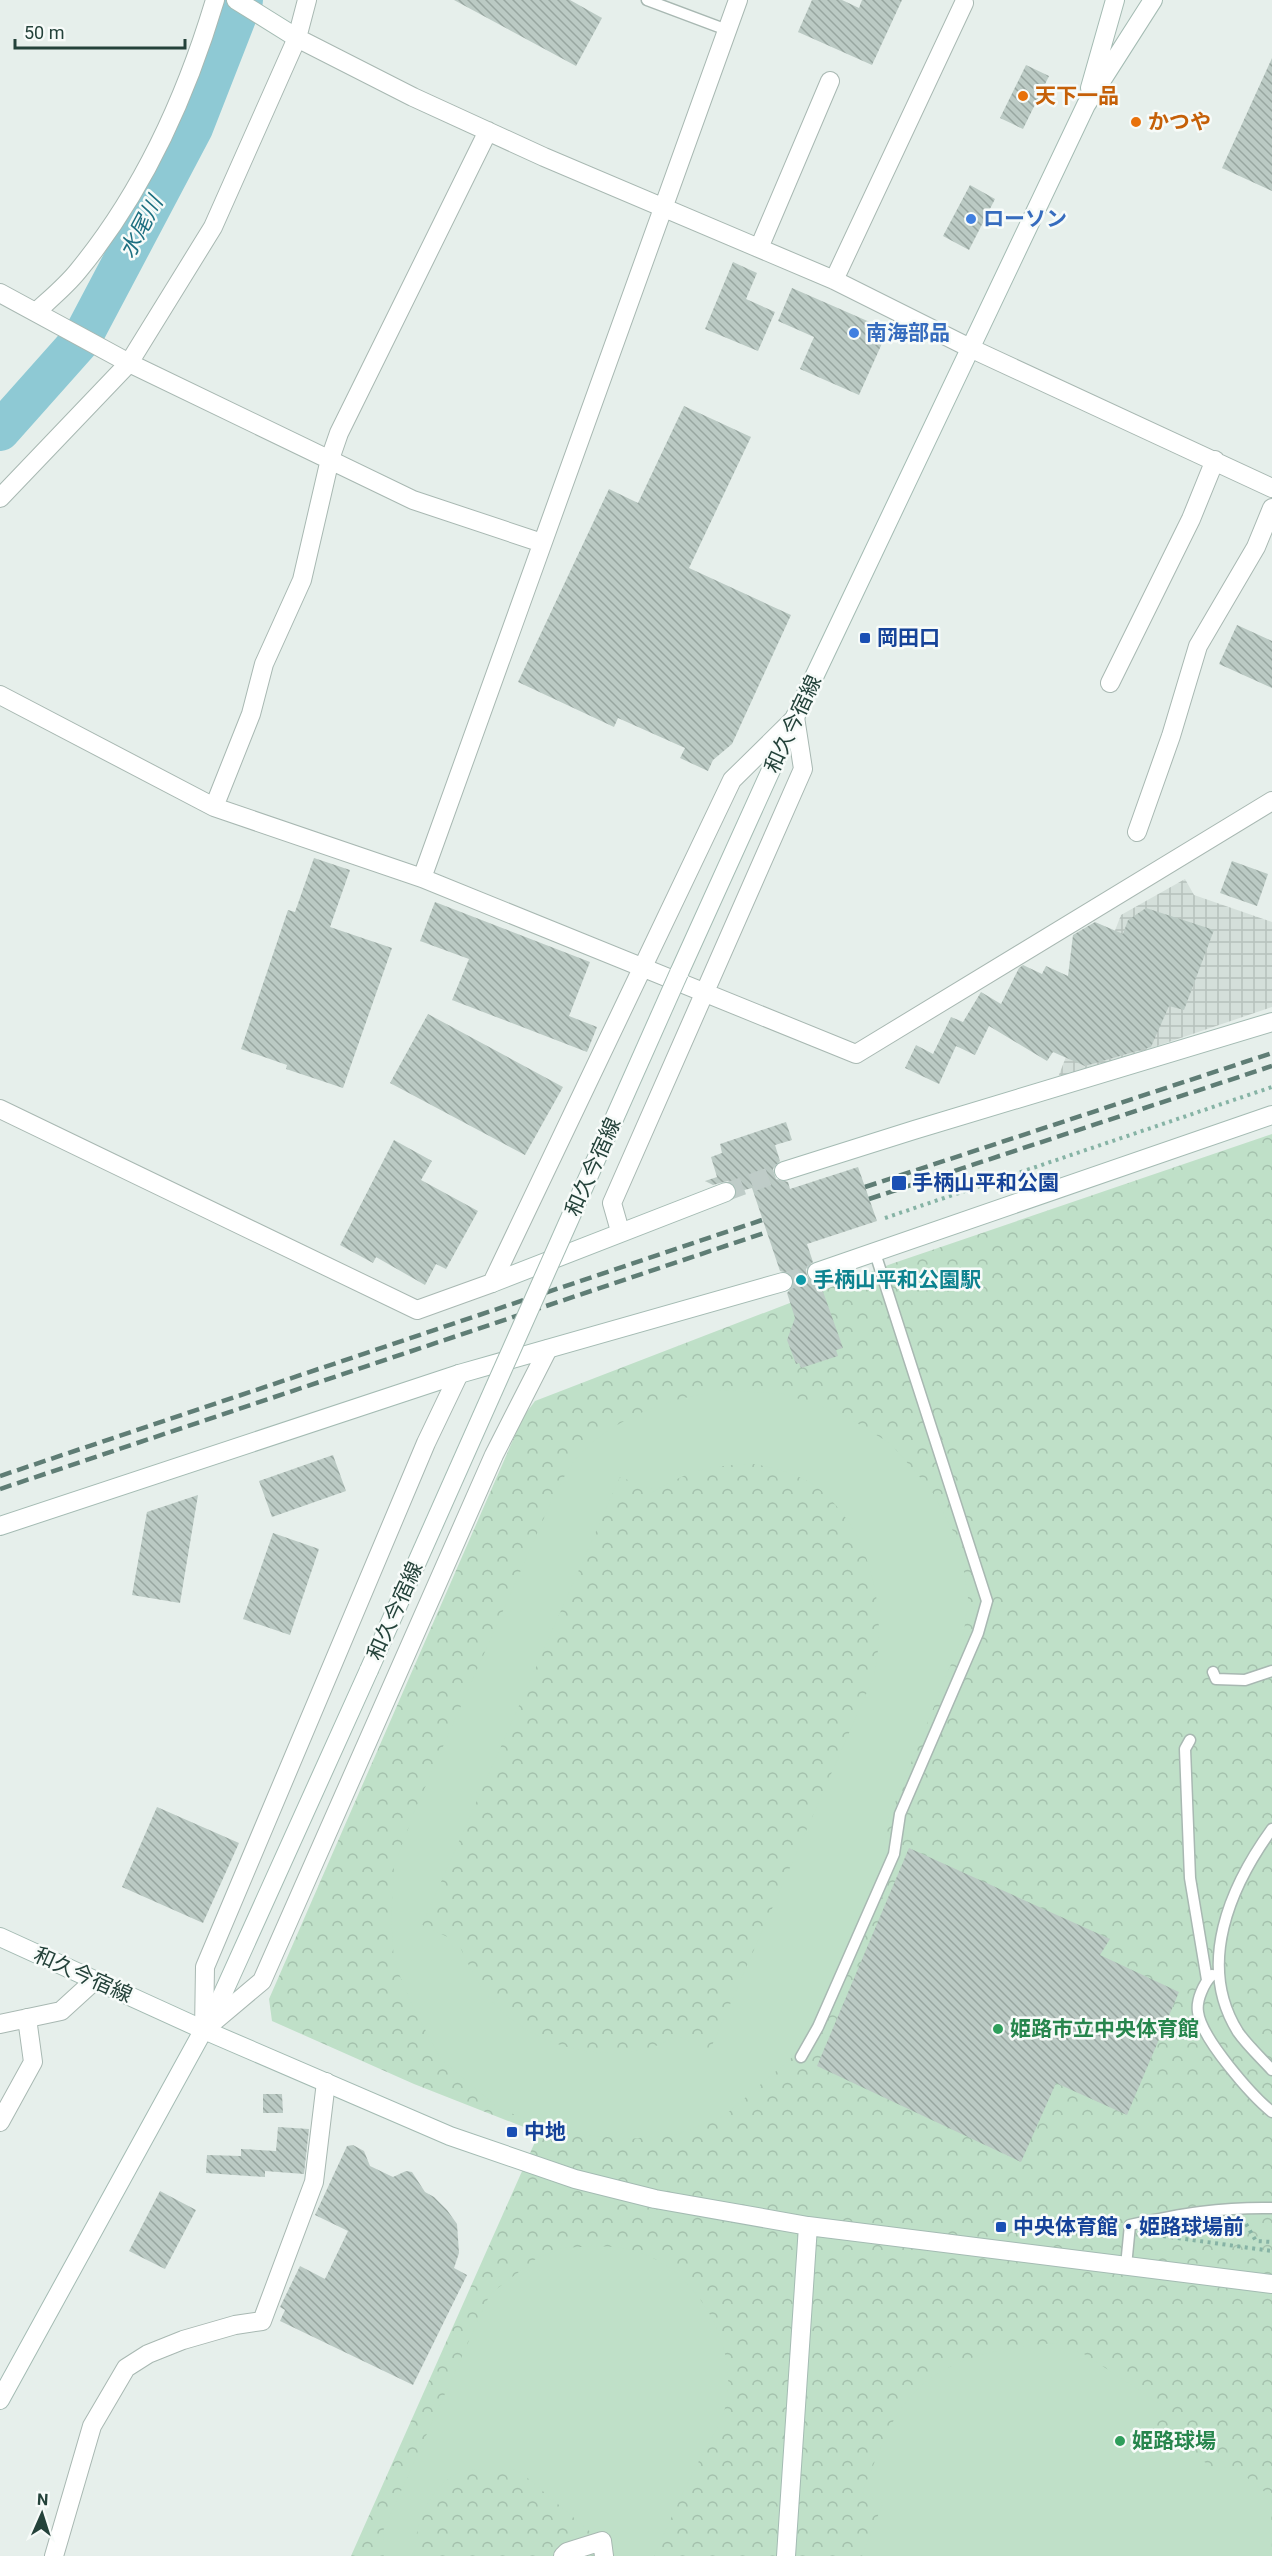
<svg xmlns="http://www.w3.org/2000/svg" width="1272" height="2556" font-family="Roboto,'Noto Sans JP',sans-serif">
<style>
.industrial{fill:url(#industrial-grid)}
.park{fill:url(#park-crowns)}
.pitch{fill:#bfe0c8;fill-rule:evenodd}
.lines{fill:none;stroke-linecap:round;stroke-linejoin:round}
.river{stroke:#8ec9d4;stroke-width:40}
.building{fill:url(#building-back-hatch)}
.secondary-tunnel{stroke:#bfccc8;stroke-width:18;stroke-dasharray:18 9;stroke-linecap:butt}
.lane-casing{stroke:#a8b8b2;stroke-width:13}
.street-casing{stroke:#a8b8b2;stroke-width:20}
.secondary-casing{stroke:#a4bbb3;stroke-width:20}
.path{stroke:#86b3a5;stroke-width:4;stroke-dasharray:3 4.5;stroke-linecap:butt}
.lane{stroke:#fff;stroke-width:10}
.street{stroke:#fff;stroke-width:18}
.secondary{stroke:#fff;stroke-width:18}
.rail{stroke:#5f7d75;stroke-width:4.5;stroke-dasharray:12 6;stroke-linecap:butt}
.secondary-bridge-casing{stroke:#a4bbb3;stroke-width:20;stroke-linecap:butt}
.secondary-bridge{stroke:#fff;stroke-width:18}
.food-dot{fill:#e8710a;stroke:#f7fbf9;stroke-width:2}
.shop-dot{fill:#3f7fe0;stroke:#f7fbf9;stroke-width:2}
.transit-dot{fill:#1a4fb4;stroke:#f7fbf9;stroke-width:2}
.culture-dot{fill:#0f9aa8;stroke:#f7fbf9;stroke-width:2}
.leisure-dot{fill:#2e9e5b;stroke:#f7fbf9;stroke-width:2}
.labels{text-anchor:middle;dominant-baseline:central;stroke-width:5;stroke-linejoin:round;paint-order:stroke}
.food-label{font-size:21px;font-weight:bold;fill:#c56008;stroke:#f7fbf9;text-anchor:start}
.shop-label{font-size:21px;font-weight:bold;fill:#366cbe;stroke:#f7fbf9;text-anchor:start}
.transit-label{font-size:21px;font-weight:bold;fill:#164399;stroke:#f7fbf9;text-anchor:start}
.street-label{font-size:21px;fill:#24423a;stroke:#f7fbf9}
.culture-label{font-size:21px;font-weight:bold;fill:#0d838f;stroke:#f7fbf9;text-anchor:start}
.leisure-label{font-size:21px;font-weight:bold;fill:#27864d;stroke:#f7fbf9;text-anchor:start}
.water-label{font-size:22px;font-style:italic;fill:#1c6f80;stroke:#f7fbf9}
</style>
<defs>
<pattern id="industrial-grid" width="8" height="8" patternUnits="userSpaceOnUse" patternTransform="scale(1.5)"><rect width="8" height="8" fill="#d4dfda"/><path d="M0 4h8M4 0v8" fill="none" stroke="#b6c1bc"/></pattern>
<pattern id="park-crowns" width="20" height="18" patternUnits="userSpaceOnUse" patternTransform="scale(1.5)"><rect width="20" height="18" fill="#bfe0c8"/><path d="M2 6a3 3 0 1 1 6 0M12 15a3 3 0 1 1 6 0" fill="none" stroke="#a4c1ad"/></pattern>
<pattern id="building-back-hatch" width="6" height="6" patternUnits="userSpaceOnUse" patternTransform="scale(1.5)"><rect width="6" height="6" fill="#bbcac4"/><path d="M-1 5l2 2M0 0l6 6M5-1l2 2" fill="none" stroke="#98a6a0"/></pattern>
</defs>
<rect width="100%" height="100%" fill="#e6efeb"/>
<path class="industrial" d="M1185 879 1194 895 1272 922V1007L1057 1080 1121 915Z"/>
<path class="park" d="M1272 1134V2556H351L539 2133 414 2084 272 2021 269 1999 523 1417 535 1401 891 1264Z"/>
<path class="pitch" d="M725 1390 784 1394 839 1412 891 1444 931 1490 960 1544 968 1598 964 1632 888 1820 882 1868 812 2030 796 2054 724 2116 678 2134 629 2139 562 2133 498 2108 441 2059 412 2005 394 1962 391 1916 394 1867 415 1810 555 1493C563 1480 570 1464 580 1454 620 1414 672 1398 725 1390ZM755 1464C779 1469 804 1475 823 1492 872 1536 888 1612 874 1676L710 2050 679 2037V2031C667 2046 643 2050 625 2052 575 2057 522 2037 489 1998 475 1980 465 1958 456 1938L454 1940 422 1925 620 1477 652 1489 651 1493C689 1470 711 1465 755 1464Z
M562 2248C581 2247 603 2245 622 2248 691 2258 744 2345 724 2412 718 2430 705 2448 697 2465 681 2495 668 2525 654 2556H604L601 2541 517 2469C503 2470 474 2467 462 2472 429 2484 414 2525 415 2556H384L383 2531 490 2294 537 2258Z
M1055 2343 1084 2354 1165 2407 1153 2431 1221 2472 1229 2463 1271 2497 1272 2556H862L883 2503 862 2493C875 2463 886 2427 906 2402 942 2356 1001 2348 1055 2343Z"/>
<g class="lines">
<path class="river" d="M0 431 81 340 193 128 243 0"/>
</g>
<path class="building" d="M454 0H570L602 18 576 66Z
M812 0H842L859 8 862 0H902L872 65 798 32Z
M1272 58V191L1222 168Z
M1026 65 1049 76 1023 129 1000 118Z
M970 185 995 199 969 250 943 236Z
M733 262 757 273 746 299 775 312 758 351 705 329Z
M792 288 888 330 859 395 800 369 814 337 778 321Z
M684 406 751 437 689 568 791 615 732 744 713 760 708 771 680 758 685 748 618 718 614 727 518 682 609 489 638 503Z
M1237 625 1272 641V688L1219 664Z
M314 858 350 870 330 927 392 948 343 1088 286 1069 287 1065 241 1049 288 910 295 912Z
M1232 861 1268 874 1257 906 1220 893Z
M435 902 590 962 569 1016 597 1027 587 1052 452 1000 469 959 420 941Z
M1146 908 1214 930 1184 1010 1169 1006 1151 1047 1085 1066 1053 1052 1047 1061 989 1026 975 1055 956 1046 939 1084 905 1068 916 1045 933 1054 951 1017 963 1022 981 992 1001 1004 1019 968 1023 965 1042 974 1046 966 1068 976 1073 935 1095 922 1123 934 1128 920Z
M428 1014 563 1087 525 1155 390 1083Z
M786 1122 792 1140 775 1145 780 1161 773 1169 776 1179 788 1182 790 1189 858 1167 877 1221 807 1244 813 1262 806 1269 807 1276 814 1283H820L843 1348 836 1350 838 1356 801 1368 799 1363 796 1364 787 1340 795 1318 787 1293 794 1285V1280L790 1274 780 1271 752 1188 737 1192 733 1184 728 1181 713 1185 705 1181 717 1177 711 1157 722 1153 720 1144Z
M394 1140 432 1161 421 1180 478 1211 446 1269 436 1264 425 1285 376 1257 373 1263 340 1245Z
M333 1455 346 1491 272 1517 259 1481Z
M198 1495 180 1603 132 1595 147 1512Z
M273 1533 319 1549 290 1635 243 1619Z
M157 1807 239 1843 203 1923 122 1887Z
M909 1848 1110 1939 1100 1955 1179 1992 1127 2115 1056 2083 1021 2162 817 2066Z
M263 2094H282L283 2113H263Z
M278 2127 309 2129 304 2174 265 2171V2177L206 2173 207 2155 241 2156V2149L276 2151Z
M353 2145 364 2151 370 2166 393 2177 406 2171 412 2172 425 2192 434 2197 447 2210 457 2224 459 2253 454 2268 467 2275 413 2385 280 2321 285 2310 280 2307 300 2266 325 2279 348 2231 315 2215 347 2146Z
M160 2191 196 2210 165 2269 129 2251Z"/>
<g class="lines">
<path class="secondary-tunnel" d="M726 1192 784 1171
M783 1282 817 1272"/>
<defs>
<path id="lane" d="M647 0 727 30
M1213 1672 1216 1679 1245 1680 1272 1671
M1190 1740 1185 1749 1190 1878 1207 1980
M1272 1829C1230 1887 1196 1965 1238 2032 1247 2045 1261 2058 1272 2070
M1212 1975C1204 1983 1196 2000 1198 2012 1201 2038 1252 2096 1272 2112
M801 2057 818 2027 894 1854 900 1814 978 1633 987 1601 875 1253
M1126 2266 1130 2225C1180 2214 1221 2207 1272 2208"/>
<path id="street" d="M297 38 413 97 544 157 834 280 970 348 1272 488
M759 248 830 81
M834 280 964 3
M0 293 129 363 413 500 542 543
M36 312C50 299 66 286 78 271 143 192 186 97 215 0
M0 498 129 363 213 227 297 38 307 0
M1110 683 1191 519 1215 460
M0 695 214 807 422 878 856 1054 1272 801
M214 807 251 714 264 664 302 580 330 459 339 433 488 131
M1137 832 1171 736 1198 646 1256 547 1272 508
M422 878 738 0
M0 1109 417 1310 492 1283 732 780 794 719
M620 1231 612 1203 803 769 795 717
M0 2024 61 2011 95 1980
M205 2029 262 1981 494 1455 548 1349
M204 2030 205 1967 426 1443 459 1374
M0 2122 33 2062 27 2018
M54 2556 92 2426 126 2368 148 2354 183 2340 235 2325 262 2321 314 2182 326 2082
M563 2556 567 2552 602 2541 604 2556"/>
<path id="secondary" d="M236 0 297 38
M1090 88 1115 0
M679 973 795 717 1086 105 1153 0
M784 1171 914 1130 1272 1022
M817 1272 1272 1115
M492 1283 726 1192
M0 1526 459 1374 783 1282
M0 1937 204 2030 450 2136 575 2179 655 2199 808 2226 1272 2284
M0 2400 220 2000 369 1670
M786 2556 808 2226"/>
</defs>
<use href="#lane" class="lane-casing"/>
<use href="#street" class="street-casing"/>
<use href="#secondary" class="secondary-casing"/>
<path class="path" d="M885 1218 1272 1087
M1246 2224 1256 2241 1272 2242
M1163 2236 1272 2251"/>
<use href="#lane" class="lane"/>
<use href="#street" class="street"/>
<use href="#secondary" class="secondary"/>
<path class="rail" d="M865 1187 1272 1053
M869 1199 1272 1066
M0 1476 762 1220
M0 1489 767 1232"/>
<defs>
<path id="secondary-bridge" d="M369 1670 679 973"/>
</defs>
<use href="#secondary-bridge" class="secondary-bridge-casing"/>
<use href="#secondary-bridge" class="secondary-bridge"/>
</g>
<g class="food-dot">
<circle cx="1023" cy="96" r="6"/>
<circle cx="1136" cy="122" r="6"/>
</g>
<g class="shop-dot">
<circle cx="971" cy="219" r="6"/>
<circle cx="854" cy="333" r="6"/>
</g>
<g class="transit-dot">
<rect x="859" y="632" width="12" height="12" rx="3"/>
<rect x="891" y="1175" width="16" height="16" rx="3"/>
<rect x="506" y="2126" width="12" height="12" rx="3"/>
<rect x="995" y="2221" width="12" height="12" rx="3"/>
</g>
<circle class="culture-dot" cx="801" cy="1280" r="6"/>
<g class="leisure-dot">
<circle cx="998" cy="2029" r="6"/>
<circle cx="1120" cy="2441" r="6"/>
</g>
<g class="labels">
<g class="food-label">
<text x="1035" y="96">天下一品</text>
<text x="1148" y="122">かつや</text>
</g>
<g class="shop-label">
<text x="983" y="219">ローソン</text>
<text x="866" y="333">南海部品</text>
</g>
<g class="transit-label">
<text x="877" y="638">岡田口</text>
<text x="912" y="1183">手柄山平和公園</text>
<text x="524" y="2132">中地</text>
<text x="1013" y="2227">中央体育館・姫路球場前</text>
</g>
<g class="street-label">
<text transform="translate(793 724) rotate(-65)">和久今宿線</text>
<text transform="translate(593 1167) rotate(-66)">和久今宿線</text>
<text transform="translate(395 1611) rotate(-66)">和久今宿線</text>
<text transform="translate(83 1975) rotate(24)">和久今宿線</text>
</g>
<g class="culture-label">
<text x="813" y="1280">手柄山平和公園駅</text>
</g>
<g class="leisure-label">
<text x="1010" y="2029">姫路市立中央体育館</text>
<text x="1132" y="2441">姫路球場</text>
</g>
<g class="water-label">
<text transform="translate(141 227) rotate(-62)">水尾川</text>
</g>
</g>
<g transform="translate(42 2514) rotate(3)" stroke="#f7fbf9" stroke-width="4.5" paint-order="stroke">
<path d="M0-4.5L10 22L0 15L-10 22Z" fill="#24423a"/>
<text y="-9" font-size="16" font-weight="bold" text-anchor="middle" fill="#24423a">N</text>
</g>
<path d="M15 39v9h170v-9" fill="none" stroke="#24423a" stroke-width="3"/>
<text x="24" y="39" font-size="18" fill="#24423a" stroke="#f7fbf9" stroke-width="4.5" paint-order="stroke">50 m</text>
</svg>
